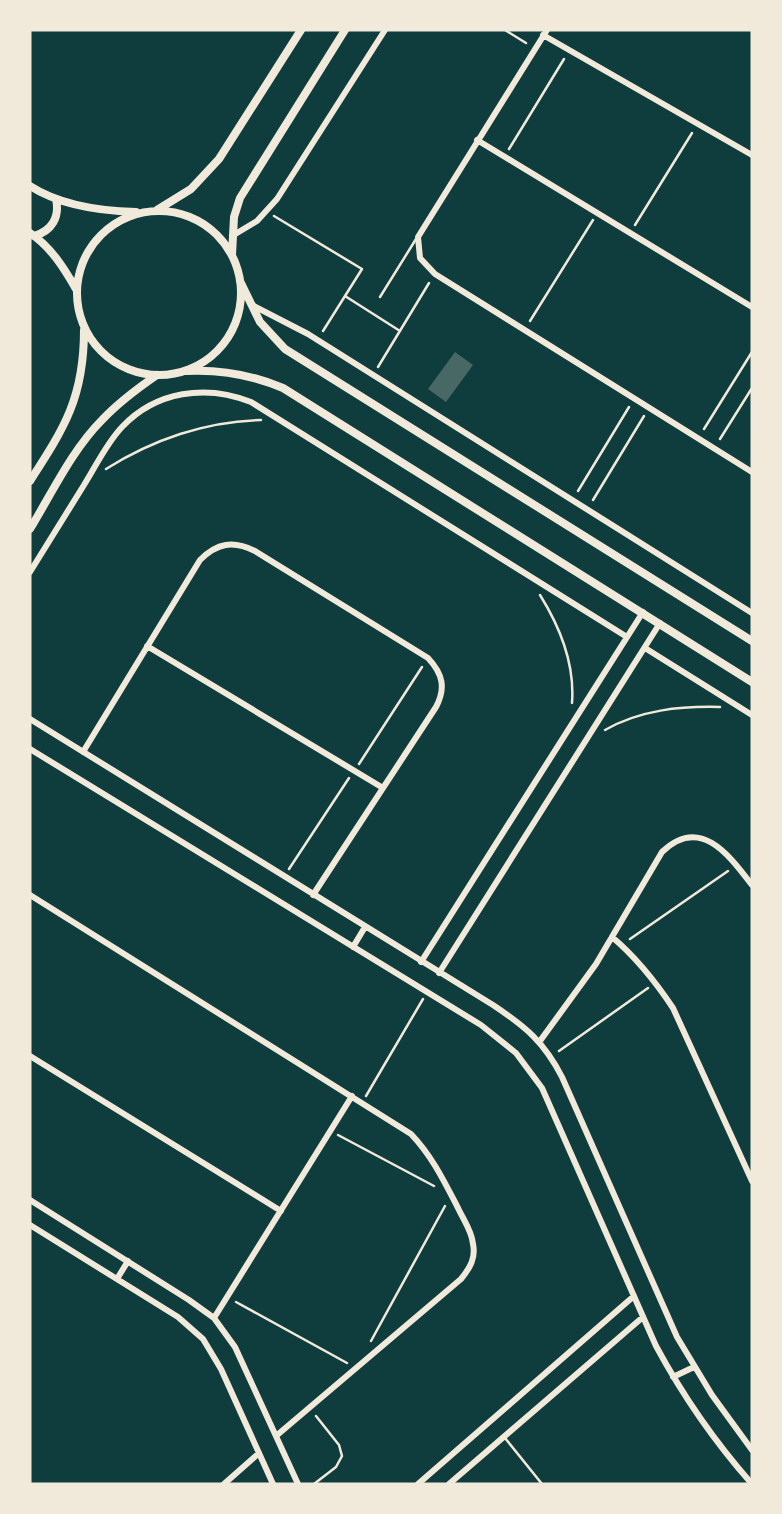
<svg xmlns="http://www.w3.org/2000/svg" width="782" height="1514" font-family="Spectral,serif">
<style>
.building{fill:#486865}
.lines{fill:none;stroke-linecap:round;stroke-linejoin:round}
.path{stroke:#f1e9da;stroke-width:2.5}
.service{stroke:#f1e9da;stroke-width:2.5}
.minor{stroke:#f1e9da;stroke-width:6}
.tertiary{stroke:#f1e9da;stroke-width:8}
</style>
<rect width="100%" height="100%" fill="#0f3d3e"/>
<path class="building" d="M455 352 473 365 446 402 428 389Z"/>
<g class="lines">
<path class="path" d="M505 30 526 43
M509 149 564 59
M274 216 362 269 323 331
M635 225 692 133
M345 296 400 331
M530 321 593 220
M378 367 429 283
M704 429 752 352
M720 439 752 388
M106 469C152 440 206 421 261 420
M578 491 629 407
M593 500 644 416
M540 595C560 627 575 664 572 703
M605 730C640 710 680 706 720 707
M359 764 422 667
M289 869 349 778
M630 939 728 871
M559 1051 648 988
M366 1096 423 999
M338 1135 434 1186
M236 1302 347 1363
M371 1341 445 1206
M314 1484 336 1467 342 1456 339 1445 316 1416"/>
<path class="service" d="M380 297 416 239
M505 1438 542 1484"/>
<path class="minor" d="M547 30 418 237 420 258 435 274 752 472
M543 35 752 155
M477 140 752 307
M232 236 257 221 277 199 385 30
M252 305 308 334 752 613
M30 572C48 543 66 514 84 485 96 466 106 444 122 427 156 391 206 384 251 402L627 637
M147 646 383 788
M645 648 752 715
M30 719 493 1005C526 1027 544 1042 562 1077L677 1337 712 1395 752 1450
M30 749 481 1025 516 1053 542 1088 656 1346C683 1396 714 1441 752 1484
M83 752 200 560C217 543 233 540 255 551L428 658C443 674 446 688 436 707L313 895
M30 895 411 1134C432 1156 444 1181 458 1208 463 1219 472 1231 473 1244 476 1258 470 1268 461 1279L276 1436
M612 937C637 958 655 981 673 1008L752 1181
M353 947 365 927
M421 962 643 612
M439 973 660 623
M540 1041 596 964 662 852C700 815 729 855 752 885
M30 1056 281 1211
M30 1200 189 1300 214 1318 235 1347 298 1484
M30 1225 178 1317 203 1339 221 1369 273 1484
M117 1279 128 1261
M214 1318 352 1096
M673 1377 694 1367
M224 1484 259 1453
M418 1484 634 1296
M449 1484 643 1317"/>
<path class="tertiary" d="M30 186C61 206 100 211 136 212
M157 210 191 189 219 159 301 30
M77 293a82 82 0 1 1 164 0a82 82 0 1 1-164 0Z
M30 233C51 247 64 268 76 289
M34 236C52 231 60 217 56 199
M232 255 234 217 240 198 345 30
M240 281 260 322 285 349 752 641
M185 371C220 369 250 374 283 388L752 682
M30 481C65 427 84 397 84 330
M30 529C52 493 72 450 102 420 118 403 138 388 157 375"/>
</g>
<rect width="782" height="1514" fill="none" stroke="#f1e9da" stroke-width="63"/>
</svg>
